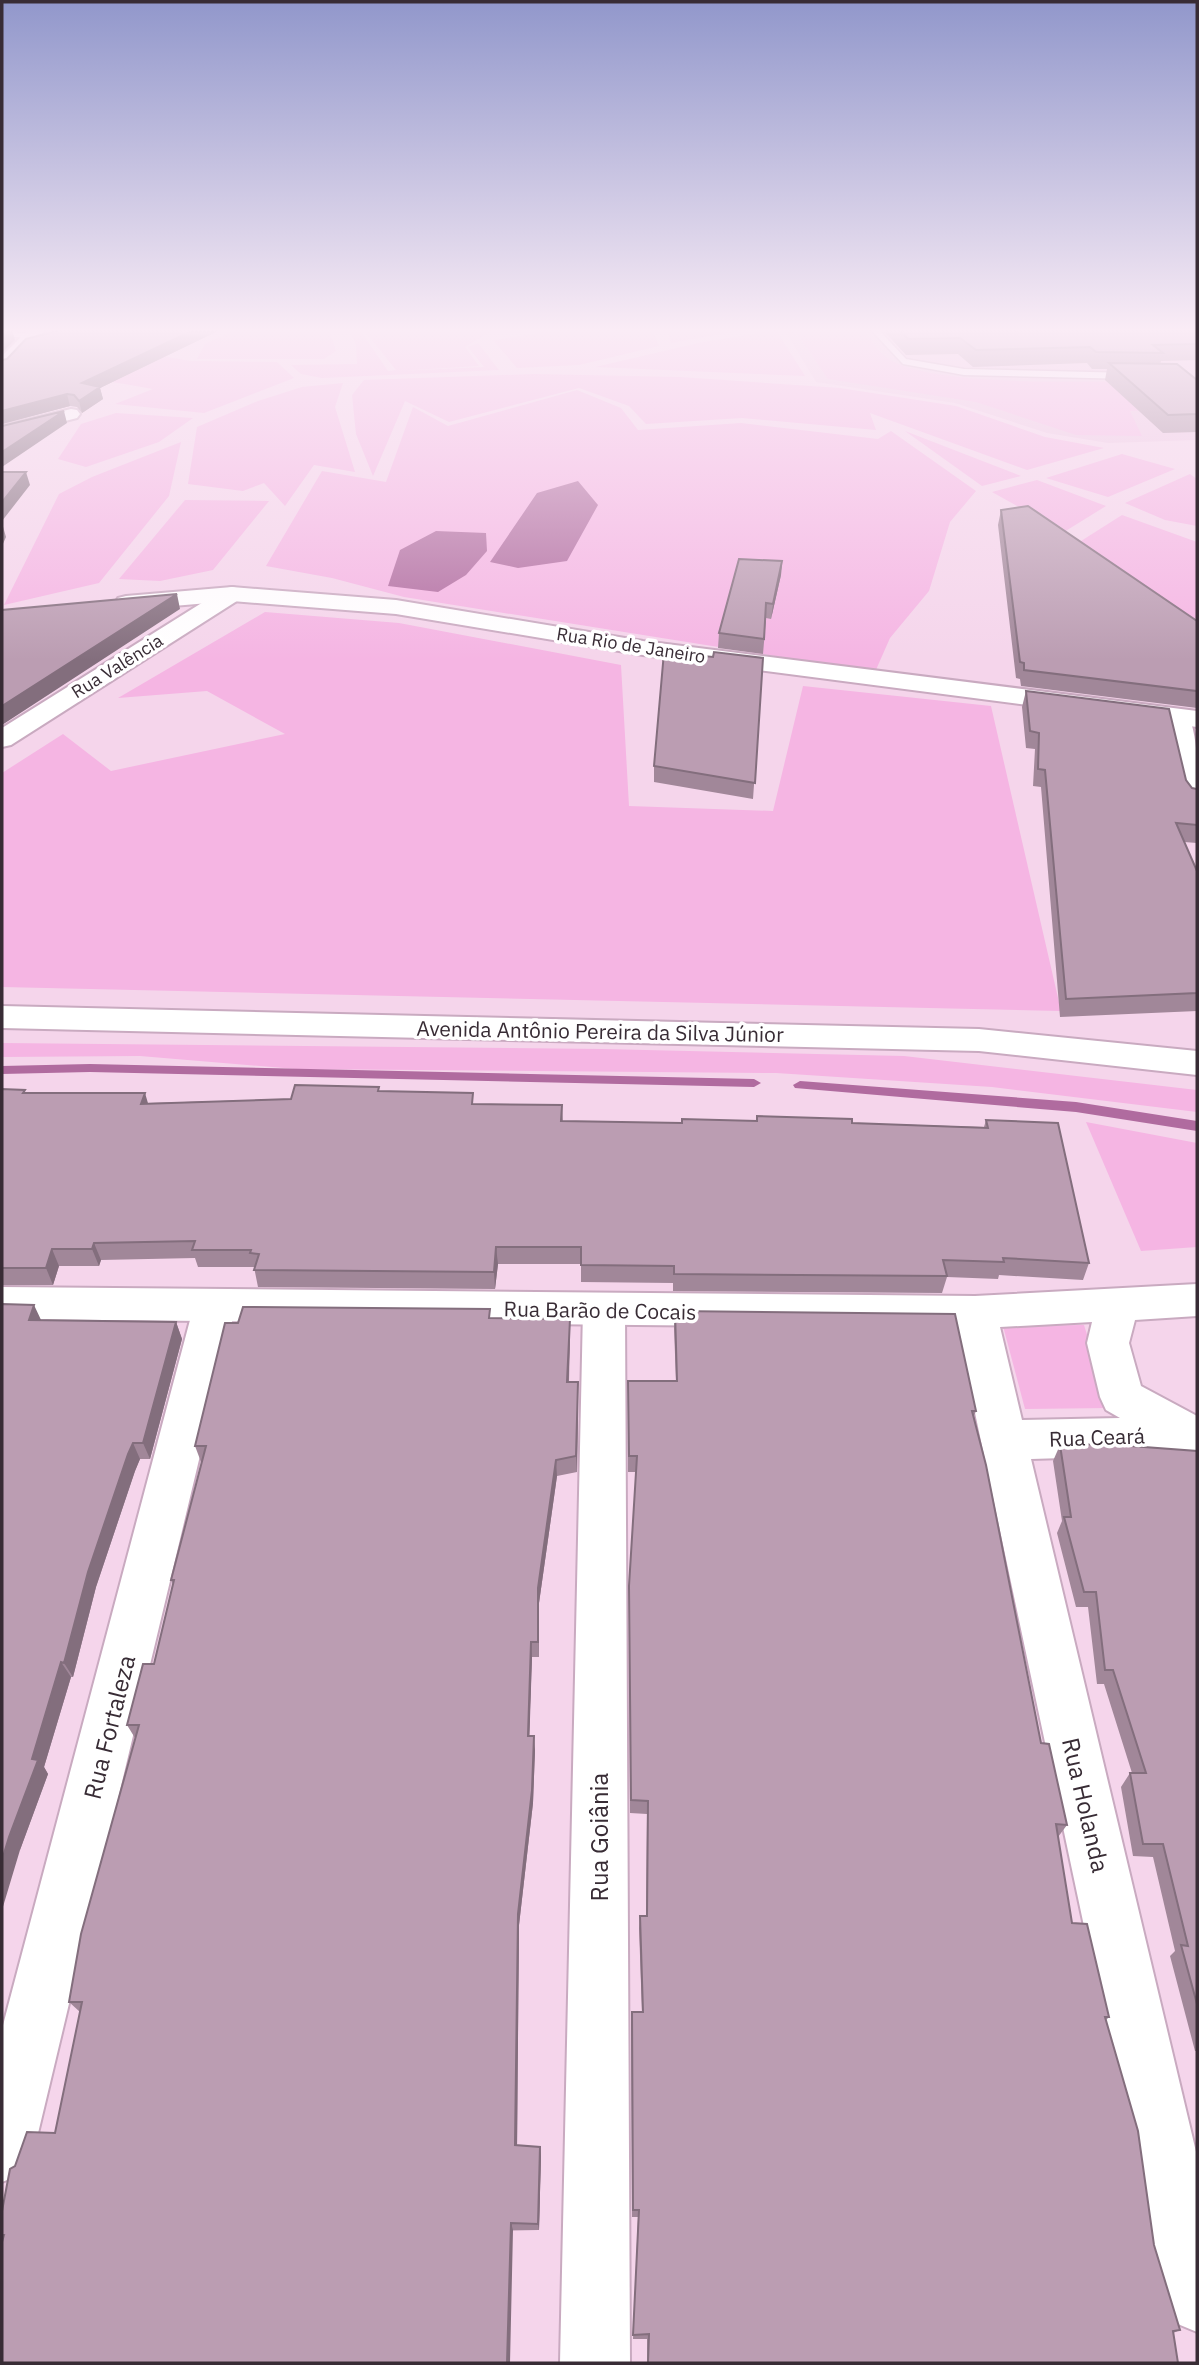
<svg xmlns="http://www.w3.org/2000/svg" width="1199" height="2365" font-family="'IBM Plex Sans',sans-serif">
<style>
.built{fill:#edc6e2}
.green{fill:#f5b5e3}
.water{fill:#b06b9f}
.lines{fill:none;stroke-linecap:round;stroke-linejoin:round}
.stream{fill:#b06b9f;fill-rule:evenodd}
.lane-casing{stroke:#c9aac0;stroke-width:3}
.street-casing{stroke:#c9aac0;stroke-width:4}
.secondary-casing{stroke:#c9aac0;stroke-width:4}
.lane{fill:#fff;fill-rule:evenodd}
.street{fill:#fff;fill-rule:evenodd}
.secondary{fill:#fff;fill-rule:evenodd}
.wall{fill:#a18799}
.shaded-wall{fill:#836e7d}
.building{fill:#bb9db2;stroke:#836e7d;stroke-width:2}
.labels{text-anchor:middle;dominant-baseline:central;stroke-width:7;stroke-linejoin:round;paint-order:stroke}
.far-street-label{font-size:18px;fill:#382c35;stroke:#fff}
.street-label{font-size:21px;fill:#382c35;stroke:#fff}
.near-street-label{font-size:24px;fill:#382c35;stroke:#fff}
</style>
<rect width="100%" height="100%" fill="#f5d5eb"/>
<path class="built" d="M784 329H1197V440L1108 443 1047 433 955 403 816 382Z"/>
<path class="green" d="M237 329H329L336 351 324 359H197L205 344Z
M349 329H359L388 371 396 370 363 329H495L465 347 479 366 397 371 484 367 468 347 478 343 499 370 322 378 301 374 291 365 357 364 356 345Z
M565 329H652L659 346 579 365 517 368 493 340Z
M667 329H749L671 343Z
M794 329H863C870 337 878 352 887 358 935 390 1109 380 1171 381L1197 408 1130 411 1142 436 1076 435 976 402 828 379Z
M776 330 805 376 595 367 703 342Z
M161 356 191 361 277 362 294 378 204 413 115 404 153 389 107 381Z
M534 374 680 377 840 388 956 406 1045 437 1104 448 1027 470 870 413 876 430 742 418 646 424 629 406 579 388 449 422 405 401 373 476 356 434 352 395 364 380Z
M343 383 335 407 355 472 314 465 285 506 264 483 243 491 188 484 197 427 258 401 302 387Z
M577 390 621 408 638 430 741 423 878 439 891 431 976 491 950 522 929 591 890 638 875 672 404 597 332 578 266 566 322 471 386 482 413 407 448 426Z
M116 413 193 418 159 442 86 467 58 459 81 424Z
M905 431 1021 476 982 486Z
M181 442 169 496 99 583 4 605 59 494 92 477Z
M1122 454 1175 469 1108 497 1046 478Z
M1190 474 1197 479V526L1165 520 1125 503Z
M1037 480 1106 506 1064 532 992 492Z
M185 500 269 501 213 570 160 581 119 579Z
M1122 515 1197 542V620L1089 556 1081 541Z
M265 612 399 623 621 665 629 806 773 811 803 686 991 706 1061 1011 2 987V773L63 734 111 771 285 734 207 691 118 698Z
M2 1043 602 1049 904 1056 1197 1090V1112L992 1087 776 1073 296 1069 140 1056 2 1057Z
M1086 1122 1197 1143V1247L1141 1251Z
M1084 1325 1110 1408 1025 1409 1003 1326Z"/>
<path class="water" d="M578 481 598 505 567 561 518 568 490 562 537 493Z
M436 531 486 533 487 551 466 575 438 592 388 586 400 550Z"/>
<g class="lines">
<path class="stream" d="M90 1064 754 1079 761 1083 754 1087 90 1072 2 1074V1066Z
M800 1081 1076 1102 1197 1121V1131L1076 1112 795 1088 793 1085Z"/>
<defs>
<path id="lane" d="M870 329H878L906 359 964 369 1132 373 1137 376 1132 379 964 375 903 364Z
M2 330 35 335 31 338 2 336Z"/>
<path id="street" d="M71 409 77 410 80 414 77 418 2 437V426Z
M232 587 240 589 243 594 240 599 11 745 2 747V728L224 589Z
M1178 710 1187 712C1199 736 1198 778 1197 805L1187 803 1183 797 1165 718 1169 712Z
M215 1289 230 1293 236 1305 34 2150 25 2173 2 2182V2029L194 1305 200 1293Z
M604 1294 619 1298 625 1310 630 2363H560L583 1310 589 1298Z"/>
<path id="secondary" d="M29 329H46L8 369 2 370V356Z
M232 587 396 600 643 641 1197 711V727L643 655 396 614 232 601 126 610 118 608 115 603 118 598 126 596Z
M2 1006 979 1029 1197 1051V1075L979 1051 2 1028Z
M1197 1284V1316L1135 1320 1129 1343 1141 1386 1197 1416V1454L1031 1459 1197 2156V2332L1173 2322 1163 2298 957 1328 2 1319V1287L975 1296ZM1092 1322 1087 1343 1100 1397 1106 1410 1120 1418 1022 1420 1000 1327Z"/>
</defs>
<use href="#lane" class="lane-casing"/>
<use href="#street" class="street-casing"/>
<use href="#secondary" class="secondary-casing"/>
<use href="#lane" class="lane"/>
<use href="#street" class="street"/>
<use href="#secondary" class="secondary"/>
</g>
<path class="wall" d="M64 329H222L100 388 103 399 82 413 77 407 70 406 2 424V360L7 359Z
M882 329H1197V360L1161 361 1160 364 1197 380V432L1163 433 1105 380 1107 369H1092L1087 363 973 367 958 354 906 355Z
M1001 510 1197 621V708L1021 686 1020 679 1016 678 998 525Z
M782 561 781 575 771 619 766 618 763 654 718 648 719 633Z
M713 657 763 658 753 799 654 782V766Z
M1026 691 1186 780 1192 788 1197 789V843L1184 842 1197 871V1011L1060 1017 1041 787 1033 786 1035 749 1026 748 1022 707Z
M1197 725V744L1196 729Z
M379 1087V1091L474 1104 562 1105 563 1121 682 1123 756 1121 757 1116 852 1123 984 1127 986 1120 1089 1263 1083 1280 999 1275 998 1279 947 1277 942 1293 673 1291V1283L581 1282V1264H498L495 1289 258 1287 254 1267H198L195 1258 101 1260 99 1266H59L53 1285H2V1089L26 1093 148 1103 291 1099Z
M675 1311 976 1411 974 1416 1041 1743 1067 1825 1058 1837 1072 1923 1109 2017 1106 2020 1154 2245 1180 2330 1173 2333 1178 2363H647V2339H633L638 2217H632L631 2023 632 2012H642L639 1928 640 1916H646L647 1814 630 1813 629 1601 636 1472H628V1398L676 1381 674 1328Z
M490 1318 570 1335 569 1382 578 1398 577 1472 557 1476 539 1603V1657H532L529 1736 535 1750 533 1803 519 1925 517 2145 540 2147 541 2155 539 2230 2 2238V2211L15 2166 55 2133 80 2012 69 2002 135 1738 127 1725 154 1664 173 1584 171 1580 202 1462H201L195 1446Z
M41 1320 176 1322 182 1339 150 1459H140L135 1471 96 1587 73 1677H71L44 1767 48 1774 20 1850Z
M1060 1445 1197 1451V2051H1195L1170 1956 1175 1951 1153 1857 1133 1856 1121 1787 1130 1773H1132L1104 1684H1097L1088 1607H1076L1057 1533 1062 1521 1053 1461Z"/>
<path class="shaded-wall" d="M12 329 15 340 2 353V338Z
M196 329H222L100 388 103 399 82 413 79 401 82 383Z
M67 394 70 406 2 424V411Z
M64 411 67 423 2 467V452Z
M26 472 30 485 2 521V502Z
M2 523 6 537 2 546Z
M782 561 781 575 771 619 773 604Z
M177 594 180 609 2 725V706Z
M145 1093 150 1110 141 1104Z
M94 1243 101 1260 99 1266 92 1249Z
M496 1247 498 1264 495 1289 494 1272Z
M52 1249 59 1266 53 1285 46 1268Z
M34 1305 42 1322 29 1320Z
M570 1319V1335L568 1398 567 1382Z
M176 1322 182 1339 150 1459 143 1443Z
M578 1382V1398L577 1472 576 1456Z
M133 1443 140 1459 135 1471 96 1587 73 1677 64 1663 88 1572 128 1454Z
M556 1460 557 1476 539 1603V1657L538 1588Z
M531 1642 532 1657 529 1750 528 1736Z
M61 1662 71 1677 44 1767 48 1774 20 1850 2 1910V1860Z
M534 1736 535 1750 533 1803 519 1925 517 2153 515 2145 518 1914Z
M540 2147 541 2155 539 2230 538 2224Z
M511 2223 513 2230 510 2363H507Z"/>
<path class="building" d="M2 329H11L2 338Z
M64 329H196L82 383 100 387 79 401 74 395 67 394 2 411V360L7 359 26 339Z
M899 329H1197V344L1153 345 1163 353 1096 352 1090 347 976 350 960 338 908 339Z
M1109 363 1177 364 1197 380V414L1168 415Z
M64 411 2 452V426Z
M2 472H26L2 502Z
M1028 506 1197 621V691L1024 670V663L1020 662 1001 510Z
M739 559 782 561 773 604 766 603 764 639 719 633Z
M177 594 2 706V610Z
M664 652 713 657 714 652 763 658 755 783 654 766Z
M1026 691 1169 709 1186 780 1192 788 1197 789V825L1176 823 1197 871V993L1066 999 1045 770 1038 769 1039 733 1030 731Z
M295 1085 379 1087 378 1091 473 1093 472 1104 562 1105 561 1121 682 1123V1119L757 1121V1116L852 1119V1123L988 1128 986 1120 1058 1123 1089 1263 1003 1258 1004 1262 943 1260 947 1276 674 1274V1266L581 1265V1247H496L494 1272 254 1270 259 1254 250 1253 251 1250H192L195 1241 94 1243 92 1249H52L46 1268H2V1089L25 1090 23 1093H145L141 1104 291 1099Z
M2 1304 34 1305 29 1320 176 1322 143 1443H133L128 1454 88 1572 64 1663 61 1662 32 1759 38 1760 9 1837 2 1860Z
M243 1307 490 1309 489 1318 570 1319 567 1382H578L576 1456 556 1460 538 1588V1642H531L528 1736H534L532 1790 518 1914 515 2145 540 2147 538 2224 511 2223 507 2363H2V2242L4 2235H2V2211L10 2169 15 2166 27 2132 55 2133 82 2002H69L81 1934 139 1725H127L143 1664H154L174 1580H171L206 1446H195L225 1323H238Z
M675 1311 955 1314 976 1411H972L986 1465 1041 1743 1049 1744 1067 1825 1056 1824 1072 1923 1087 1924 1109 2017H1105L1138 2131 1154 2245 1180 2330 1173 2331 1178 2363H648L649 2334 633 2335 639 2210H633L632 2012H643L640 1916H647L648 1801 631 1800 629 1586 637 1456H629L628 1381H677Z
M1104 1444 1197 1451V2004L1181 1945 1188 1946 1163 1844H1143L1130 1773H1146L1113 1670H1105L1096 1592H1084L1064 1517H1071L1060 1445Z"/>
<linearGradient id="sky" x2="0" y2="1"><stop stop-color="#9197cb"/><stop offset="0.5" stop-color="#faecf6"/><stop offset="1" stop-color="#faecf6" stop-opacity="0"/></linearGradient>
<rect width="1199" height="660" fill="url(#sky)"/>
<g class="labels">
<g class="far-street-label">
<text transform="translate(631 645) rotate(9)">Rua Rio de Janeiro</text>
<text transform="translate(117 666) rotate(-32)">Rua Valência</text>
</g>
<g class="street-label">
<text transform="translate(600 1031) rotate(1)">Avenida Antônio Pereira da Silva Júnior</text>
<text transform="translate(600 1310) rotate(1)">Rua Barão de Cocais</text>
<text transform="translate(1097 1437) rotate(-2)">Rua Ceará</text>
</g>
<g class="near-street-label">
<text transform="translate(109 1727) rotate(-76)">Rua Fortaleza</text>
<text transform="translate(1086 1805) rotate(77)">Rua Holanda</text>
<text transform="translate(599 1837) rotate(-90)">Rua Goiânia</text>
</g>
</g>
<rect width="1199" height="2365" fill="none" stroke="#382c35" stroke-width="7"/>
</svg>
